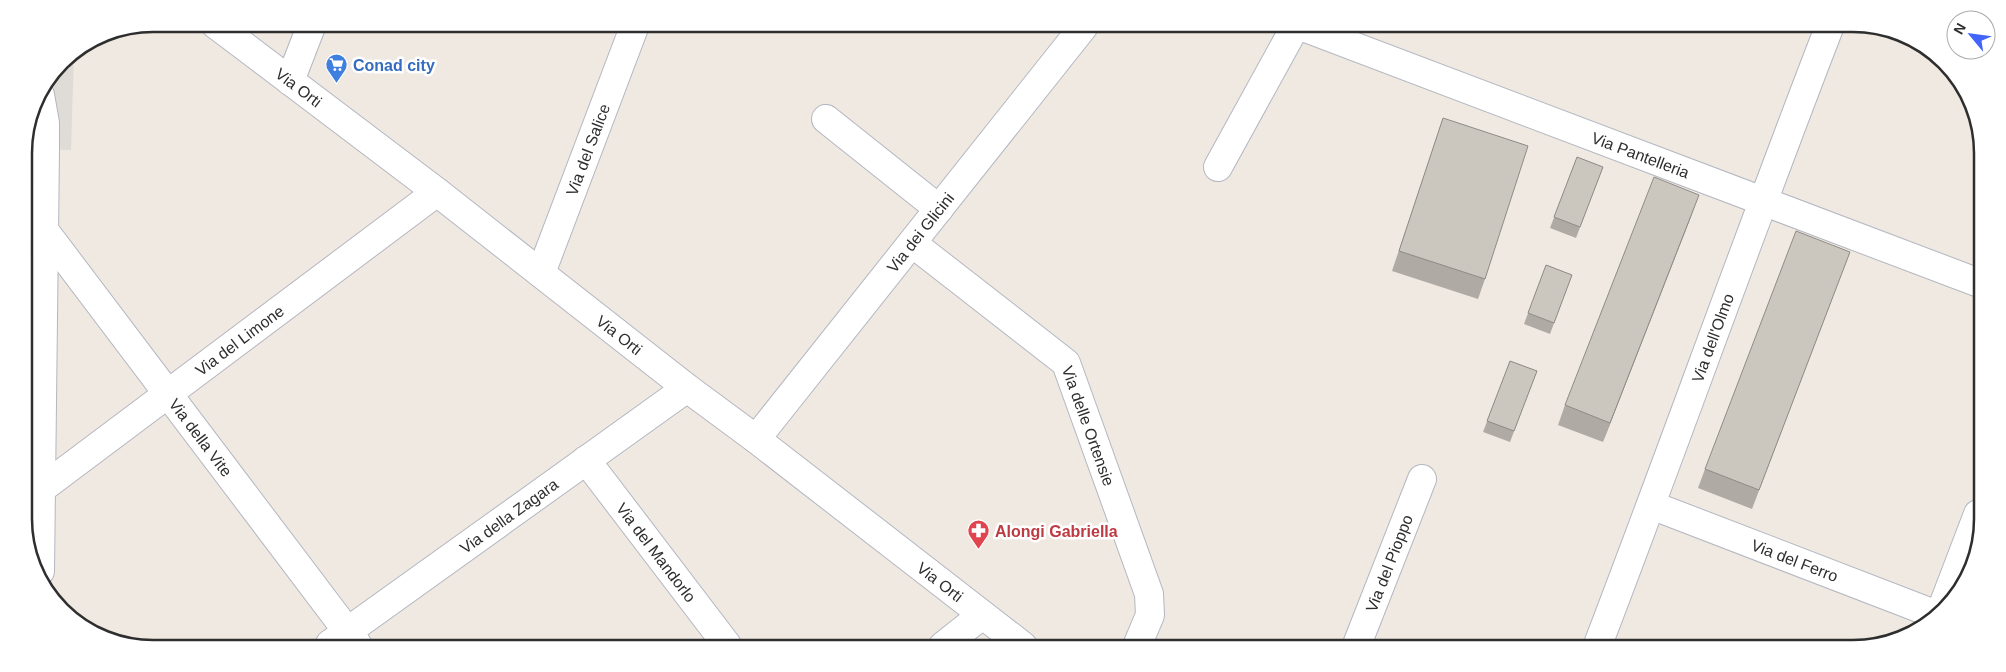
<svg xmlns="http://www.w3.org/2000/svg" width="2006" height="672" font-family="Arial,sans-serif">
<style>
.plaza{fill:#dfdcd8}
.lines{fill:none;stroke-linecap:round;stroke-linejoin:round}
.street-casing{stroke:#b4b7c1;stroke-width:30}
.secondary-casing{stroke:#b4b7c1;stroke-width:30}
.street{stroke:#fff;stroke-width:28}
.secondary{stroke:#fff;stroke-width:28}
.wall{fill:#afaba4}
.shaded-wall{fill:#8e8b86}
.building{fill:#cbc7bf;stroke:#8e8b86}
.labels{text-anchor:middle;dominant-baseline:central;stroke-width:5;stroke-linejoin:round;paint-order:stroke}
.shop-label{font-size:16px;font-weight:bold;fill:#366cbe;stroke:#fff;text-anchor:start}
.street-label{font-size:16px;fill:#2e2e2e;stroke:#fff}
.health-label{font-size:16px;font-weight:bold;fill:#be3a42;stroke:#fff;text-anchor:start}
.rim{fill:none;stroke:#2e2e2e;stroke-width:2.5}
</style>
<rect width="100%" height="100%" fill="#efe9e1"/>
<path class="plaza" d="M74 53 71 150 24 149 34 104 62 62Z"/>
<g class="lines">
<defs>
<g id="street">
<path id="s1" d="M1303 27 1979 283"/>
<path d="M290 81 312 24"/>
<path d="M826 119 939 209"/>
<path d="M1218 167 1295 27"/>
<path id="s2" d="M44 230 357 644"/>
<path id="s3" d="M912 243 1066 363 1149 594 1150 615 1137 646"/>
<path id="s4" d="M541 273 635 25"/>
<path id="s5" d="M756 439 1084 26"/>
<path id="s6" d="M586 460 727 645"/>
<path id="s7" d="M41 489 437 192"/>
<path id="s8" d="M1651 505 1937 615"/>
<path d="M1941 611 1978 514"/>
<path id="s9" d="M330 644 687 388"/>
<path d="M943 646 982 615"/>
<path id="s10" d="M1356 647 1422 479"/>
<path id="s11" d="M1597 647C1676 441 1749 234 1829 28"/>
</g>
<g id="secondary">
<path id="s12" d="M215 24 437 192 687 388 756 439 1023 646"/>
<path d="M40 95 45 123V150L40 571"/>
</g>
</defs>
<use href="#street" class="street-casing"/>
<use href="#secondary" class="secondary-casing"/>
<use href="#street" class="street"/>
<use href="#secondary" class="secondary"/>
</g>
<path class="wall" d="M1443 118 1485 279 1478 299 1392 271Z
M1577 157 1603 167 1576 238 1550 228Z
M1692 214 1603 442 1558 425 1565 405Z
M1850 252 1752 509 1698 488 1705 469Z
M1546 265 1572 275 1550 334 1524 324Z
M1510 361 1537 371 1510 442 1483 432Z"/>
<path class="shaded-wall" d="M1699 195 1692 214 1603 442 1610 423Z"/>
<path class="building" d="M1443 118 1528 146 1485 279 1399 251Z
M1577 157 1603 167 1580 227 1554 217Z
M1654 177 1699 195 1610 423 1565 405Z
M1796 231 1850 252 1759 490 1705 469Z
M1546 265 1572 275 1554 323 1528 313Z
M1510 361 1537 371 1514 431 1487 421Z"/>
<defs>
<symbol id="supermarket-pin" viewBox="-11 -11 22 30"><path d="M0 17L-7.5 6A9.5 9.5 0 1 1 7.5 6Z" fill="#3f7fe0" stroke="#fff"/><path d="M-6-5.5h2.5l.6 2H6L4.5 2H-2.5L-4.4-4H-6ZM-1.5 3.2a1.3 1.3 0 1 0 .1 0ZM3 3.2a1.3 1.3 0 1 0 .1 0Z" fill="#fff"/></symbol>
<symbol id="pharmacy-pin" viewBox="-11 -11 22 30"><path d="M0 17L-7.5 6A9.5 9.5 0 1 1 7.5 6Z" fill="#e0444e" stroke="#fff"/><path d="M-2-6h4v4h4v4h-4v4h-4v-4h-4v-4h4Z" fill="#fff"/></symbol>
</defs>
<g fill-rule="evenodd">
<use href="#supermarket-pin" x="324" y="52" width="25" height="34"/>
<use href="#pharmacy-pin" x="966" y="518" width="25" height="34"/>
</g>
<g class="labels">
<g class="shop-label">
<text x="353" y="65">Conad city</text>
</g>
<g class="street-label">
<text stroke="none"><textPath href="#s12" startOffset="105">Via Orti</textPath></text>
<text stroke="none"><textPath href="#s4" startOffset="132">Via del Salice</textPath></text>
<text stroke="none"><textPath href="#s1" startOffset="361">Via Pantelleria</textPath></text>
<text stroke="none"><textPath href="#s5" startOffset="264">Via dei Glicini</textPath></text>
<text stroke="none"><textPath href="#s12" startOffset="510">Via Orti</textPath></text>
<text stroke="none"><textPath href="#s11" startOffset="330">Via dell'Olmo</textPath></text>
<text stroke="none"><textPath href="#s7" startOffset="248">Via del Limone</textPath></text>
<text stroke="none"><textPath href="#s3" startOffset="262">Via delle Ortensie</textPath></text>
<text stroke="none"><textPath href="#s2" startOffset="260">Via della Vite</textPath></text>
<text stroke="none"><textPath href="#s9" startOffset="220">Via della Zagara</textPath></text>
<text stroke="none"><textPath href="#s6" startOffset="116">Via del Mandorlo</textPath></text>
<text stroke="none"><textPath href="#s8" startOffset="154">Via del Ferro</textPath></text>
<text stroke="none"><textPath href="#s10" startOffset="90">Via del Pioppo</textPath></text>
<text stroke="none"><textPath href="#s12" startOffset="915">Via Orti</textPath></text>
</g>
<g class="health-label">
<text x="995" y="531">Alongi Gabriella</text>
</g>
</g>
<path d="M0 0H2006V672H0ZM153 32H1853A121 121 0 0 1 1974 153V519A121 121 0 0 1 1853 640H153A121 121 0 0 1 32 519V153A121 121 0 0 1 153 32Z" fill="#fff" fill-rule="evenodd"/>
<path class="rim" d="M153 32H1853A121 121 0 0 1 1974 153V519A121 121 0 0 1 1853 640H153A121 121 0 0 1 32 519V153A121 121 0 0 1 153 32Z"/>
<g transform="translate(1971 35) rotate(299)"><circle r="24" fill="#ffffff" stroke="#ababab"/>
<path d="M0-4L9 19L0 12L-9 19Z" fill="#4264fb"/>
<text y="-8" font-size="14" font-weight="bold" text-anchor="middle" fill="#2e2e2e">N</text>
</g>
</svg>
